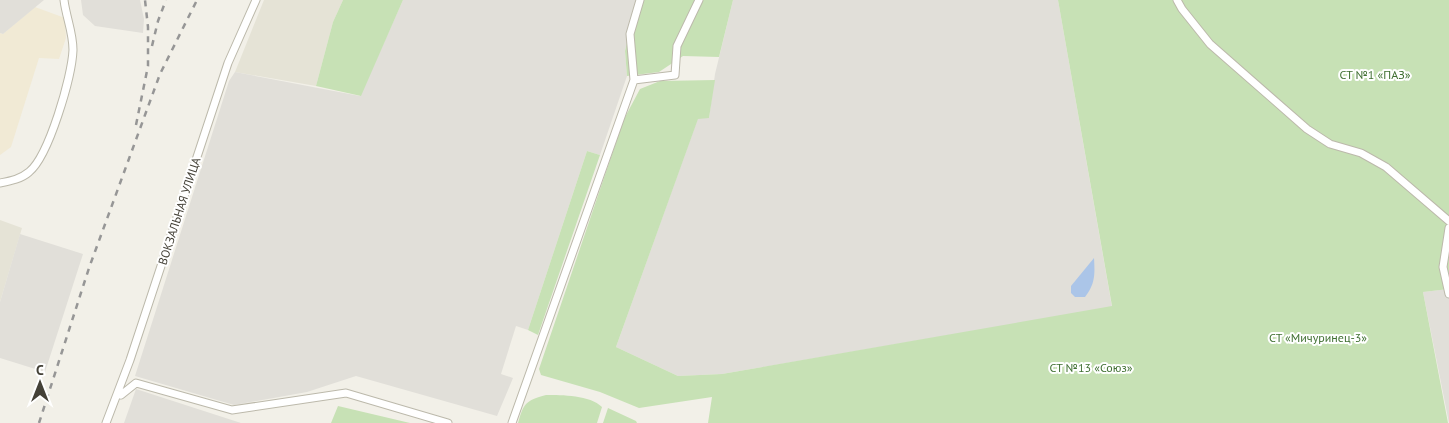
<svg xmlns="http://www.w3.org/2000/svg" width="1449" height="423" font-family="'PT Sans',sans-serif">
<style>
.residential{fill:#e5e3d6}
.commercial{fill:#f1ead5}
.industrial{fill:#e1dfd9}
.green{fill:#c7e1b5}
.water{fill:#abc5e8}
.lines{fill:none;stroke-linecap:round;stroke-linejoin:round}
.street-casing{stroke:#bcb9ab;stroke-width:9}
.street{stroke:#fff;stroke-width:7}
.rail{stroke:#969696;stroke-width:2.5;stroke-dasharray:6 6;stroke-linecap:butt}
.labels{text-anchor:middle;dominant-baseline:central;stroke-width:4;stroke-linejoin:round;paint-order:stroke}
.park-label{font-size:12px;fill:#3f6f31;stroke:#fff}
.street-label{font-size:12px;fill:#444137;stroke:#fff}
</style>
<rect width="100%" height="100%" fill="#f2f0e8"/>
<path class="residential" d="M264 0H343L333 22 316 86 235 72Z
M0 220 22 228 0 302Z"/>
<path class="commercial" d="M35 7 65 18 66 38 59 59 39 58 11 147 0 155V33L3 34Z"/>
<path class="industrial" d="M0 0H44L3 34 0 33Z
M81 0H140L144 19 143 33 95 26 83 15Z
M403 0H637L625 51 627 76 600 155 587 151 528 330 516 326 501 374 513 378 497 416 356 376 307 392 234 405 135 376 229 81 235 72 360 96Z
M733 0H1058L1112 307 722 374 678 376 616 347 698 118H709L715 74Z
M20 234 83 254 45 372 0 358V302Z
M1449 289V423L1423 292Z
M136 389 241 423H243H124Z"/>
<path class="green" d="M343 0H403L361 96 316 86 333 22Z
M637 0H733L719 57 683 56 659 72 627 76 625 51Z
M1058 0H1449V289L1423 292 1448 423H708L712 397 639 408 600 392 541 375 539 369 624 119 640 89 660 81 715 80 709 118 698 119 616 347 678 376 722 374 1112 306Z
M587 151 600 155 538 335 528 330Z
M546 395C562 395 590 395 602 407L597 423H518C524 403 525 401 546 395Z
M338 406 410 423H331Z
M608 408 636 421 637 423H603Z"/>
<path class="water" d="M1094 258C1095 275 1095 284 1085 297H1075L1071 293V286Z"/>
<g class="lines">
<defs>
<path id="street" d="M1177 0 1182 9 1210 44 1307 129 1330 144 1361 153 1386 167 1449 221
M634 80 675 75 677 46 699 0
M0 183C10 181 21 179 29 172 49 156 72 76 73 50 73 32 66 17 64 0
M1449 228 1443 267 1449 294
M121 395 136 383 232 410 346 393 448 423
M106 423 130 360 228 63 256 0
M512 423 634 80 630 34 640 0"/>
</defs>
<use href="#street" class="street-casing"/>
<use href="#street" class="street"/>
<path class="rail" d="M152 46 158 21 166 0
M136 125 148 66V27L145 0
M39 423 89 268 160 74 197 0"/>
</g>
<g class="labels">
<g class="park-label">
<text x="1375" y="74">СТ №1 «ПАЗ»</text>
<text x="1318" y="337">СТ «Мичуринец-3»</text>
<text x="1091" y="367">СТ №13 «Союз»</text>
</g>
<g class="street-label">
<text transform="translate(179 211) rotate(-72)">ВОКЗАЛЬНАЯ УЛИЦА</text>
</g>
</g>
<g transform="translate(40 383)" stroke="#ffffff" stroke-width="4" paint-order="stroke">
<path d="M0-4L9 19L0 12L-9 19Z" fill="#444137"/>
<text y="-8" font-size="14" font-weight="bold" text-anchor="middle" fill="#444137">С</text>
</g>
</svg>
